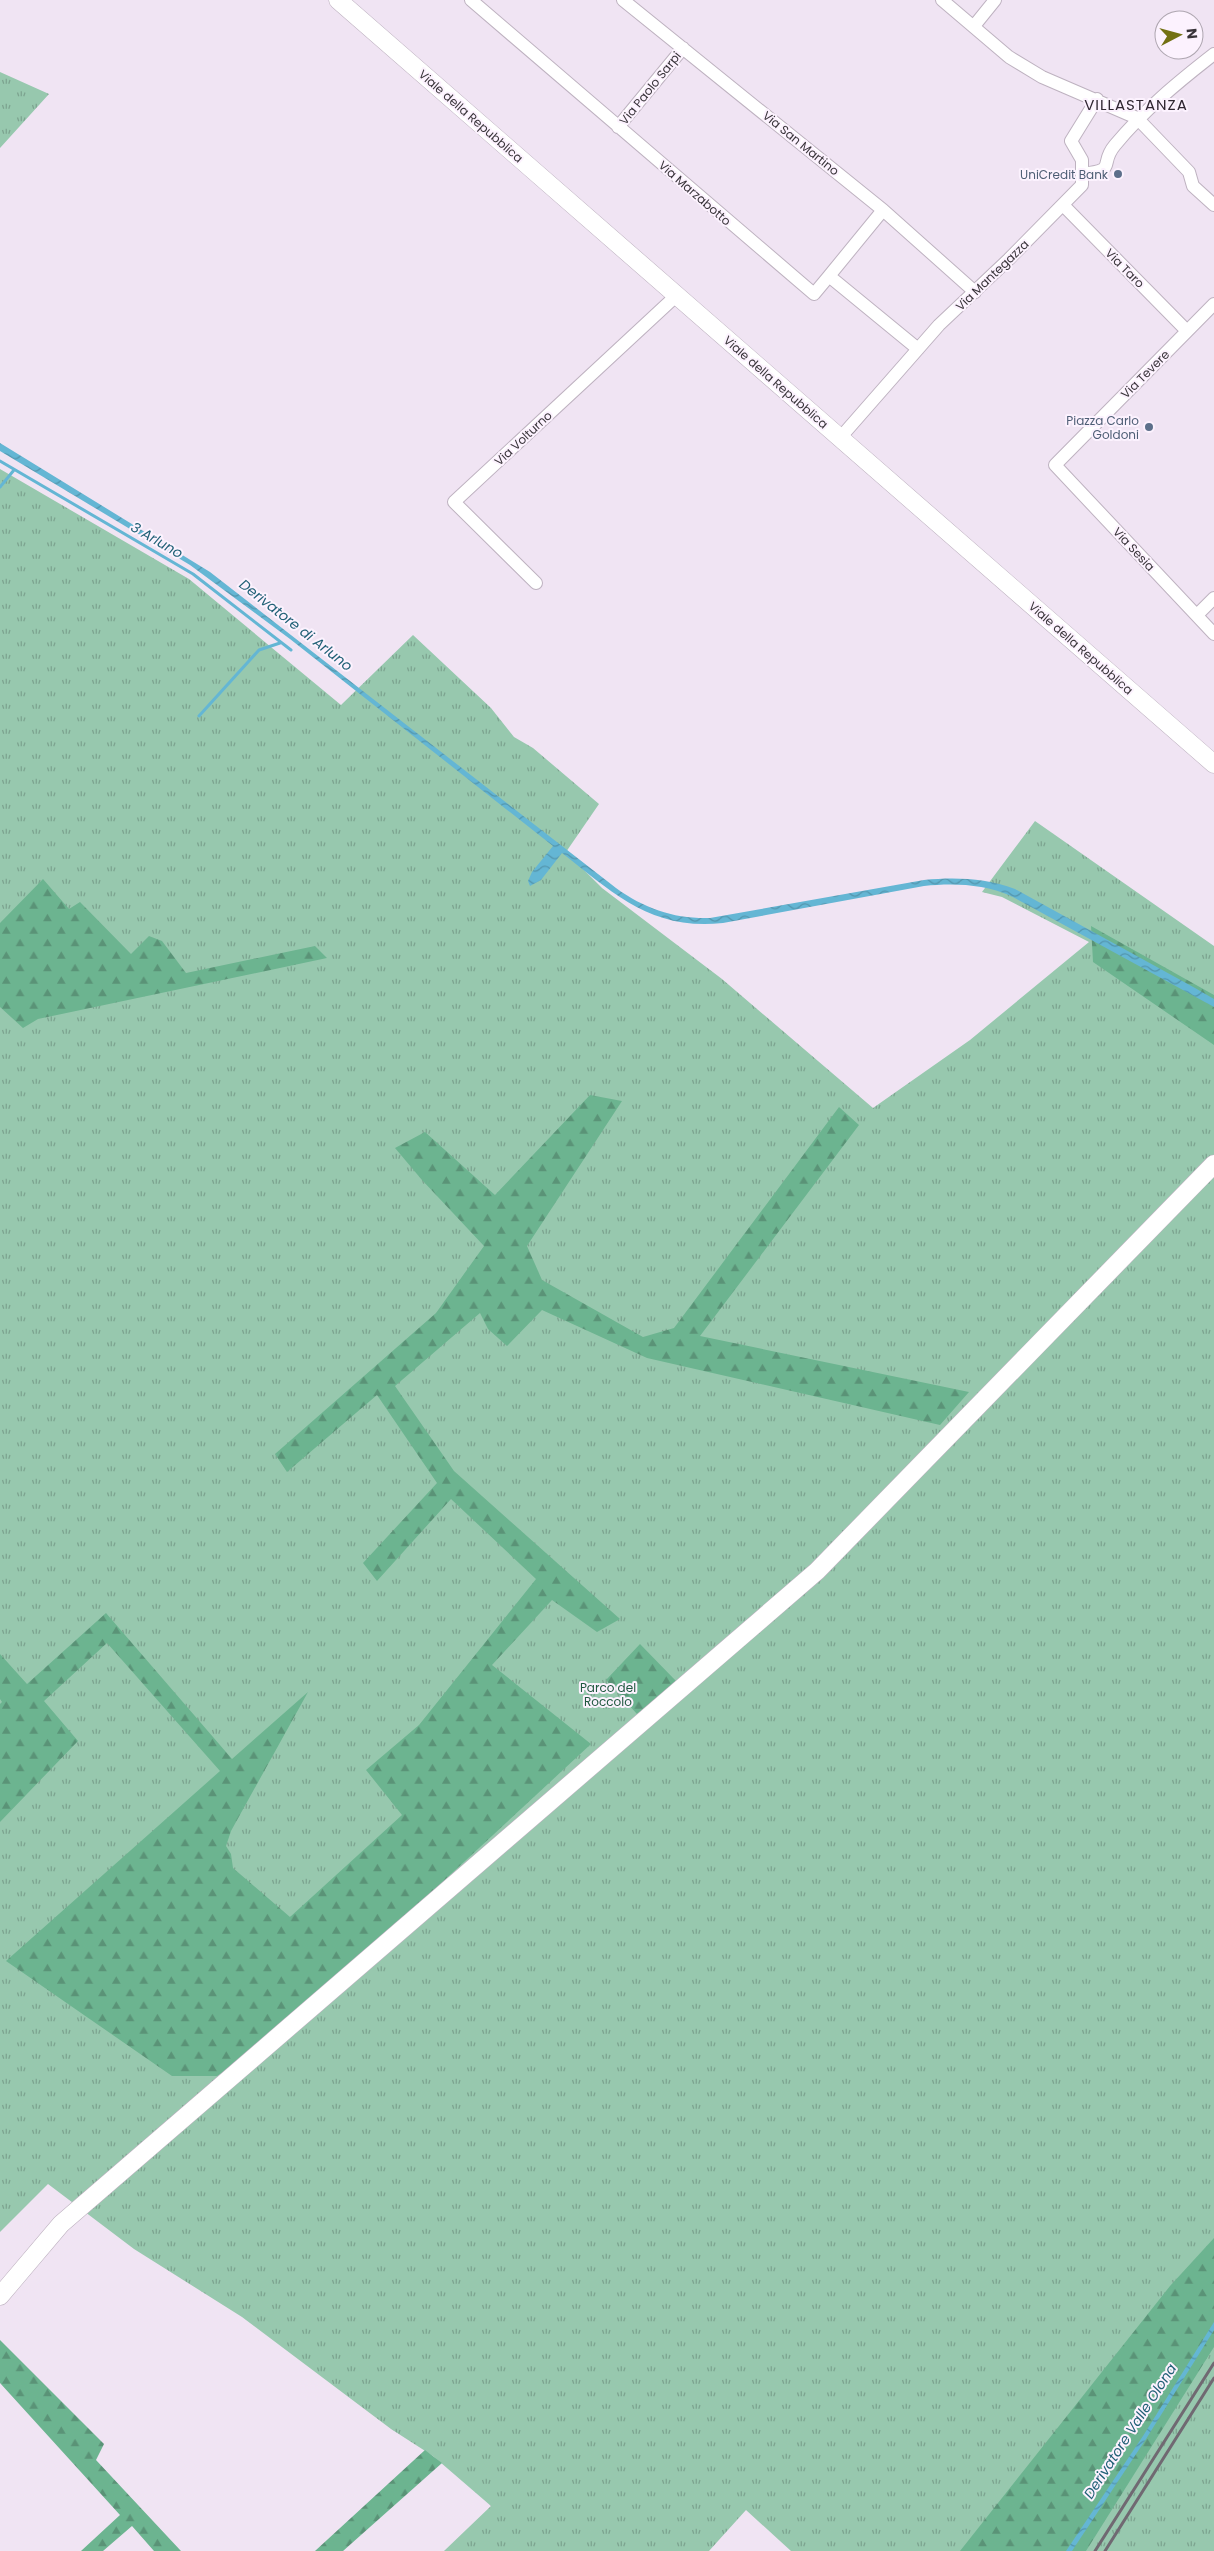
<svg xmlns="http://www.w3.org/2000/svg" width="1214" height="2551" font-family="Poppins,sans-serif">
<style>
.grass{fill:url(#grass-tufts)}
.forest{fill:url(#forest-firs)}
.water{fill:url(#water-waves)}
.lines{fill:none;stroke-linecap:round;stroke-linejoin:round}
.stream{stroke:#64b6d4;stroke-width:3}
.street-casing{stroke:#beb2c0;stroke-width:14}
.secondary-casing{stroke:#beb2c0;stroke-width:19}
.street{stroke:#fff;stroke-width:12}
.secondary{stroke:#fff;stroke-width:18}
.rail{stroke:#706972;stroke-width:3}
.service-dot{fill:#5c6f8a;stroke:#fcf2fe;stroke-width:2}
.labels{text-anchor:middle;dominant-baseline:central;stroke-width:4;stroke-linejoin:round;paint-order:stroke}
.street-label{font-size:12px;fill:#39343a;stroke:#fcf2fe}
.service-label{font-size:12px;fill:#4e5e75;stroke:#fcf2fe;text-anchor:end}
.park-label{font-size:12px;fill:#215940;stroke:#fcf2fe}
.water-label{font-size:14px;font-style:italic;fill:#206076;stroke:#fcf2fe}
.quarter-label{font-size:15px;letter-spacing:1px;fill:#2f2631;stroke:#fcf2fe}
</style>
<defs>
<pattern id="grass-tufts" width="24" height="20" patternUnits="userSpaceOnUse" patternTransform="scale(1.25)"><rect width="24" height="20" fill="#97c8ae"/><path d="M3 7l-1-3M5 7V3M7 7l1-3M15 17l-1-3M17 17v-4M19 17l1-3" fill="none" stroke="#7ca38f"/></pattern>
<pattern id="forest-firs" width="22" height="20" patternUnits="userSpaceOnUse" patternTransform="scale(1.25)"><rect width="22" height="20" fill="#6cb490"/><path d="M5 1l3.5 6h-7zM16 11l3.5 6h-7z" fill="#5a9377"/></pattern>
<pattern id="water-waves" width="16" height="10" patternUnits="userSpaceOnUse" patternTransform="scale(1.25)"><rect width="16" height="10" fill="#64b6d4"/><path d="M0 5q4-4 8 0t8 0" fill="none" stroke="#5395ad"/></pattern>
</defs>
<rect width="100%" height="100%" fill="#f0e4f3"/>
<path class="grass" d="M0 72 49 94 0 148Z
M0 469 189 579 341 705 413 635 491 708 514 737 533 748 599 804 566 852 602 888 722 979 873 1108 970 1040 1089 942 1002 897 982 892 1035 821 1214 946V2551H791L746 2510 709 2551H444L491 2506 433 2456 391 2429 242 2317 134 2249 48 2184 0 2232Z"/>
<path class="forest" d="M43 879 69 909 80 902 131 954 149 936 162 941 186 973 315 946 327 958 38 1019 23 1028 0 1007V923Z
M1091 926 1214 995V1045L1093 962Z
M590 1095 622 1101 527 1246 542 1280 643 1337 674 1328 839 1107 859 1125 700 1336 969 1392 940 1425 647 1358 542 1310 507 1346 488 1329 480 1313 395 1386 454 1471 620 1619 597 1632 552 1600 492 1665 591 1744 437 1887 228 2069 217 2076H172L6 1961 220 1771 107 1643 44 1701 78 1741 0 1822V1704L2 1702 0 1699V1654L27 1684 106 1613 232 1759 308 1692 231 1831 226 1846 231 1854 233 1868 290 1917 402 1815 366 1770 419 1725 536 1579 451 1499 377 1581 363 1563 437 1483 377 1395 287 1472 275 1454 436 1313 484 1246 422 1180 395 1148 425 1132 495 1195Z
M640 1644 676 1681 637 1714 606 1680Z
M1214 2238V2347L1086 2551H960L1170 2286Z
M0 2340 104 2444 96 2460 181 2551H154L132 2526 103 2551H81L120 2515 0 2383Z
M425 2450 442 2463 343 2551H315Z"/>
<path class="water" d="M0 443 210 572 616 888C645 909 675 919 710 918L924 880C955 877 985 878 1015 889L1195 988 1214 999V1007L1011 896C983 884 954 883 924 886L723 923C652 931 613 893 562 853L541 880 530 886 528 881 532 872 553 846 290 639 190 565 0 451Z
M1214 2322V2330L1146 2439 1072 2551H1066L1143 2436Z"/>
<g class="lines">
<path class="stream" d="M0 461 193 574 291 650
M0 487 14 470
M199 716 259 650 280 643"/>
<defs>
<path id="street" d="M471 0 814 294 829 276 918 349
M623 0 883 210 975 292
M942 0 1009 57 1042 77 1137 118 1189 172 1193 186 1214 205
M974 26 995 0
M618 127 683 48
M1082 174C1119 170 1098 165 1115 145 1144 110 1178 82 1214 54
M1063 205 1187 331
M829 276 883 210
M1214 304 1055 465 1214 634
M840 438 939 325 1009 259 1082 185V160L1071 141 1097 99
M536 583 454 502 677 295
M1197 615 1214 598"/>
<path id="secondary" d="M338 0 1214 764
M0 2296 61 2224 817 1571 1214 1164"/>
</defs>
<use href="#street" class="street-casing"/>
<use href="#secondary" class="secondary-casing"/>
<use href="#street" class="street"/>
<use href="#secondary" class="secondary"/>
<path class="rail" d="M1095 2551 1214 2363
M1105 2551 1214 2378"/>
</g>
<g class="service-dot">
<circle cx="1118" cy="174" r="5"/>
<circle cx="1149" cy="427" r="5"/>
</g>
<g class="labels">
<g class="street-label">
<text transform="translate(650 88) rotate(-51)">Via Paolo Sarpi</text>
<text transform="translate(471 116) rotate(41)">Viale della Repubblica</text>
<text transform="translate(801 143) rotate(39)">Via San Martino</text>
<text transform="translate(695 193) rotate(41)">Via Marzabotto</text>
<text transform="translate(1125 268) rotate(45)">Via Taro</text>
<text transform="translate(992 275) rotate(-44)">Via Mantegazza</text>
<text transform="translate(1145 374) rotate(-45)">Via Tevere</text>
<text transform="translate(776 382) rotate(41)">Viale della Repubblica</text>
<text transform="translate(523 438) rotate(-43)">Via Volturno</text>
<text transform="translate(1134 549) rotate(47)">Via Sesia</text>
<text transform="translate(1081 648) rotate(41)">Viale della Repubblica</text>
</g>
<g class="service-label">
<text x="1108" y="174">UniCredit Bank</text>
<text x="1139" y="420">Piazza Carlo<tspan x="1139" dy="14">Goldoni</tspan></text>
</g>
<g class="park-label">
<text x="608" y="1687">Parco del<tspan x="608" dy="14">Roccolo</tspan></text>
</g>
<g class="water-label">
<text transform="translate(157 540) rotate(30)">3 Arluno</text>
<text transform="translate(296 625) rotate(38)">Derivatore di Arluno</text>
<text transform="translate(1130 2431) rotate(-57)">Derivatore Valle Olona</text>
</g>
<g class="quarter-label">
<text x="1136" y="104">VILLASTANZA</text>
</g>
</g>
<g transform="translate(1179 35) rotate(84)"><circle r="24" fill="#fcf2fe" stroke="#aea6b0"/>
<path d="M0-4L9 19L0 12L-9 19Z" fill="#737113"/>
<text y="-8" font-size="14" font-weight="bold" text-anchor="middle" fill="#39343a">N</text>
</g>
</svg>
